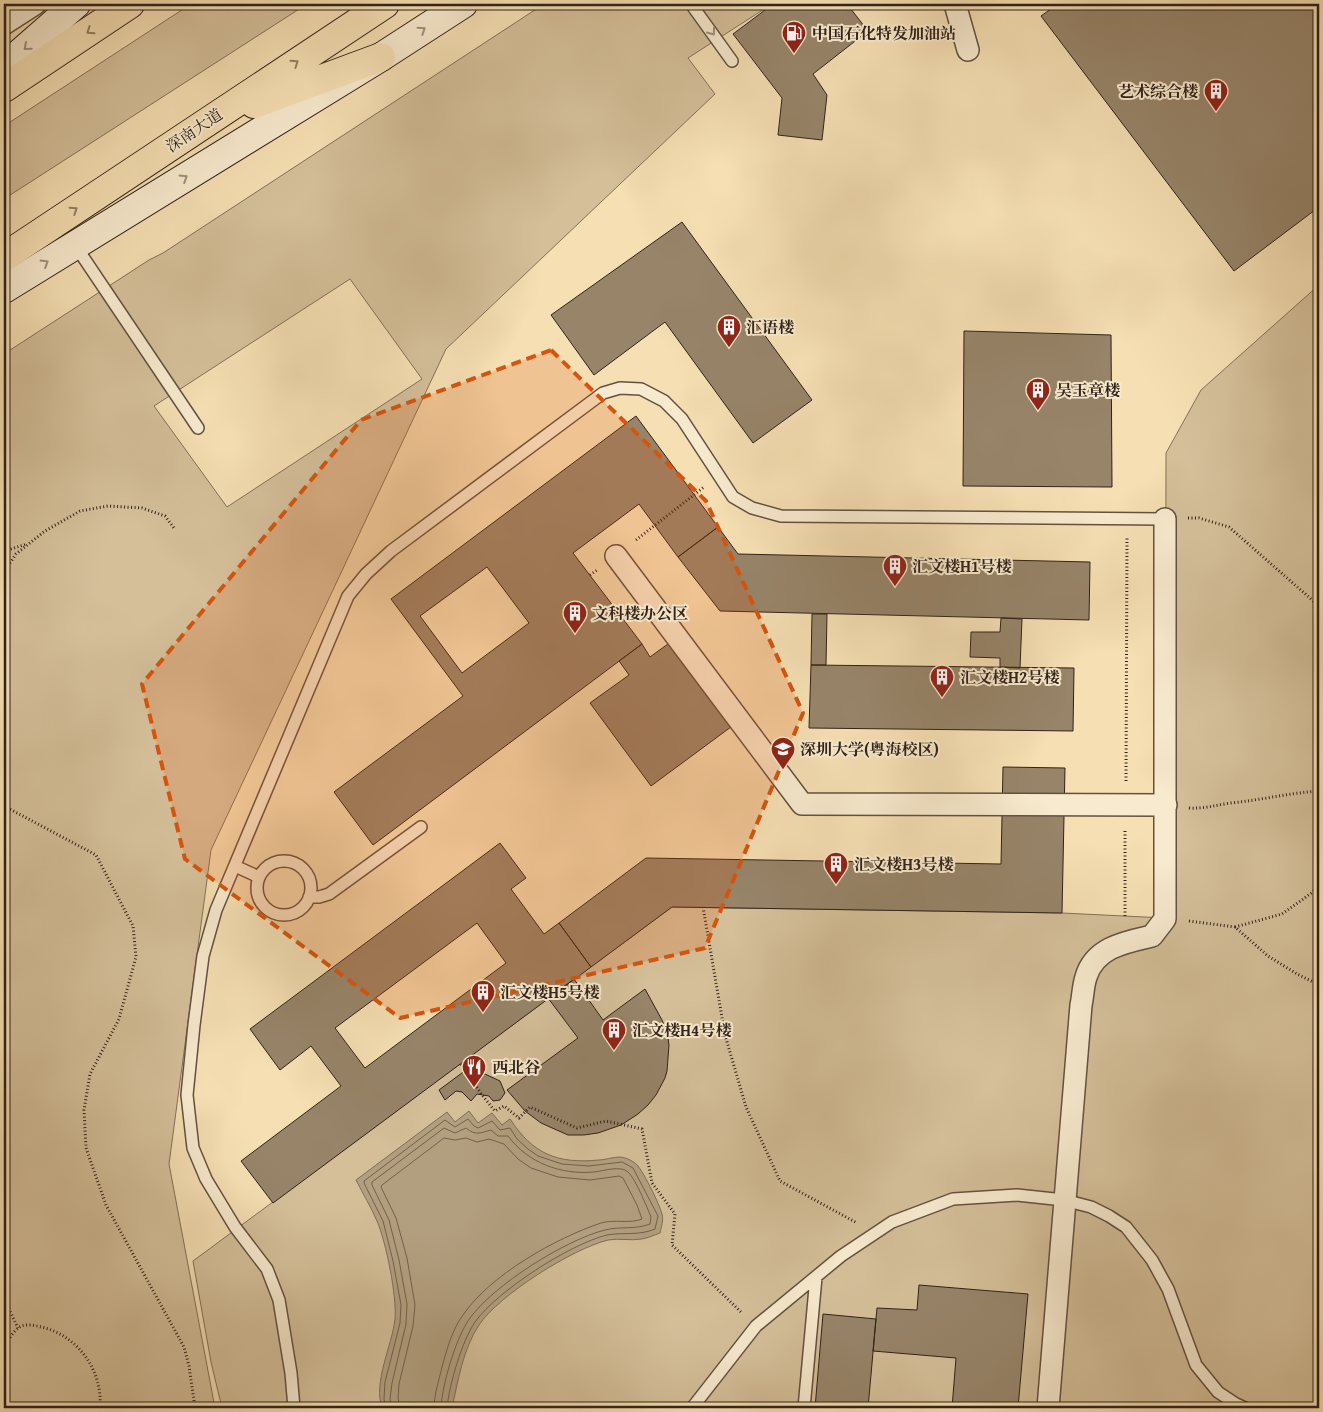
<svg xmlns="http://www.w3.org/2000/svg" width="1323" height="1412" font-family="'Gentium Book Plus','Noto Serif SC',serif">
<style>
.green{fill:#d4bf99;stroke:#827059;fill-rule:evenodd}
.water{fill:#b29f7f;stroke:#7e6d56}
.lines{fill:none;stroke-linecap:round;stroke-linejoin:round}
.shore{stroke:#72604c;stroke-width:1}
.building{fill:#978469;stroke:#312219;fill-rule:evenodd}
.lane-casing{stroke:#625140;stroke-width:14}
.street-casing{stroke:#625140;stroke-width:24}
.secondary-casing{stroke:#312219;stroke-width:30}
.primary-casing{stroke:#312219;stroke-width:30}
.path{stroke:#312219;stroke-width:3;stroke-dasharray:1 2.5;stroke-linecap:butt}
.lane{stroke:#f8eace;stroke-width:11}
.street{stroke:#f8eace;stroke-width:21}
.secondary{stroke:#f8eace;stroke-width:28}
.primary{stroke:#f5dfb3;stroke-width:28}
.oneway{stroke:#9e907d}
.oneway2{stroke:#938066}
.marked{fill:#d6540d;fill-opacity:0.2;stroke:#d6540d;stroke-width:4;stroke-dasharray:10 6;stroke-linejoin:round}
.labels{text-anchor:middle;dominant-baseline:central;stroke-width:4;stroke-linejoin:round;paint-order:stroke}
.poi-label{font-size:16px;font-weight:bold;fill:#312219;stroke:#f8eace;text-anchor:start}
.street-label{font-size:16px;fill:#312219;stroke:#f8eace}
</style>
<rect width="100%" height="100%" fill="#f5dfb3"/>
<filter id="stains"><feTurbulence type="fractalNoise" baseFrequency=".004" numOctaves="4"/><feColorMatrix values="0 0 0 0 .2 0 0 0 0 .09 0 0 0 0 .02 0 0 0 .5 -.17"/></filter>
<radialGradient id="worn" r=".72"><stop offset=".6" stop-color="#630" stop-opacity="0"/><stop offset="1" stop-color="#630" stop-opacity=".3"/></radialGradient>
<path class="green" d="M191 4H307L4 199V126Z
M544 4H772L688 58 715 94 446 349 211 850 169 1164 215 1408H4V354L149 260 163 253ZM350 279 422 379 227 507 154 406Z
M1319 285V1408H222L211 1362 193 1261 672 907 1062 913 1165 918 1166 453 1201 390Z"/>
<path class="water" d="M469 1111 478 1123 492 1113 502 1125 510 1119C533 1154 557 1164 599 1160 606 1160 618 1155 625 1158 629 1159 636 1163 638 1166 645 1175 659 1203 662 1214 664 1220 661 1227 660 1233 654 1235 648 1238 642 1239 631 1241 619 1238 608 1240 572 1249 499 1295 479 1325 463 1349 458 1381 452 1408H382C373 1382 392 1346 395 1319 397 1296 386 1242 377 1221 371 1207 363 1194 356 1180L447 1112 455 1122Z"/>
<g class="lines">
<path class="shore" d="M386 1408 384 1399 385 1382 400 1323 401 1305 393 1261 383 1221 364 1183V1181L445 1120 455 1127 468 1119 474 1126 478 1128 492 1121 500 1130 510 1128 517 1139 528 1149 538 1156 562 1164 589 1166 622 1162 633 1168 658 1216 655 1229C639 1236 623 1232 607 1235 570 1244 497 1291 475 1322 462 1341 449 1385 447 1408
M392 1408 390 1399 392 1383 406 1324 407 1304 399 1260 389 1220 372 1185V1182L444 1128 455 1133 466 1128C476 1136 480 1133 491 1130L498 1136H508C528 1163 561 1175 594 1172 604 1171 620 1165 628 1172 635 1178 647 1207 651 1217L650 1224C635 1230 620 1226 605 1230 565 1240 494 1285 470 1318 456 1337 442 1385 441 1408
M400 1408 398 1398 399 1384 413 1326 415 1305 407 1258 396 1218 381 1187 382 1185 444 1138 455 1140 466 1138 477 1142 489 1139 504 1144 518 1159 531 1168 558 1177 590 1180 619 1176 623 1178 637 1205 642 1219C630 1224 614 1219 601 1223 556 1238 490 1275 463 1315 452 1330 447 1349 442 1367 439 1380 434 1395 434 1408"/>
</g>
<path class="building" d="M773 4H847L868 31 813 74 827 95 822 140 778 135 782 98 733 34Z
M1058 4H1319V207L1234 271 1041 16Z
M682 222 812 400 753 443 665 322 594 375 551 315Z
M964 331 1111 335 1112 487 963 486Z
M636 416 718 527 678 557 639 504 573 553 642 644 373 845 334 792 463 696 391 599ZM487 567 529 623 462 673 420 616Z
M718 527 738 554 1090 562 1089 620 720 611 678 557Z
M812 614H827L826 665H811Z
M1001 618 1022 619 1020 668 1000 667V658L970 657 971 632H1000Z
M672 641 735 724 651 786 590 703 629 675 619 661 642 644 650 657Z
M811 665 1074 668 1073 731 809 728Z
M1003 767 1065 768 1062 913 672 907 591 967 559 923 646 858 1001 864Z
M500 843 526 878 511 889 544 934 559 923 591 967 273 1203 241 1161 341 1086 311 1046 280 1070 250 1029ZM477 923 506 963 365 1068 335 1028Z
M574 979 603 1020 645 989 662 1020 667 1032 669 1045 667 1071 665 1078 656 1095 648 1105 638 1114 621 1125 598 1133 584 1135H568L541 1123 525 1111 507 1090 578 1038 548 998Z
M470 1067 500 1081 505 1093 500 1100 493 1101 489 1096 477 1094 471 1101 462 1092 456 1091 445 1100 439 1090Z
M919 1285 1028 1294 1018 1408H952L956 1358 873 1351 877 1308 917 1310Z
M823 1314 876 1319 868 1408H815Z"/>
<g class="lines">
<defs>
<path id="lane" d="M691 4 732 61
M75 245 198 428
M257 888a27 27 0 1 1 54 0a27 27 0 1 1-54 0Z
M235 866 259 877
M309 897H319L329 894 421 827
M294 1408 291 1373 279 1300 267 1269 235 1227 206 1179 193 1148 187 1095 194 1025 203 956 216 910 348 596 366 574 391 551 603 393 620 388 641 389 664 401 682 419 733 497 752 508 781 516 1165 519
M692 1408 756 1326 841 1256 892 1222 953 1199 1017 1195 1064 1200 1091 1207 1109 1216 1126 1227 1152 1260 1168 1289 1196 1365 1218 1392 1236 1404 1245 1408
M804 1408 816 1277"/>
<path id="street" d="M955 4 968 50
M4 24 35 4
M616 556 802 804 1166 805
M1048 1408 1081 1005C1083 996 1083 986 1086 977 1095 947 1126 942 1152 936L1165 919V519"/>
<path id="secondary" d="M4 67 76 4
M4 289 381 57 463 4"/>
<path id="primary" d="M4 88 130 4
M254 104 381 57
M4 257 385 4"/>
</defs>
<use href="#lane" class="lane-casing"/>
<use href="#street" class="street-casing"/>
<use href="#secondary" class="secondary-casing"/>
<use href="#primary" class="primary-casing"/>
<path class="path" d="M1188 518H1199L1229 527 1319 606
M636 540 704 487
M4 551 27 544
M4 572 16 554 45 531 80 511 108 506 142 508 165 516 174 528
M590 575 597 570
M1126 781 1127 538
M4 806 96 855 133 926 136 957 119 1019 90 1074 84 1110 86 1148 106 1205 184 1347 189 1366 195 1408
M1189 808C1204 809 1216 805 1231 803 1261 800 1289 793 1319 791
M703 907 725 1035 746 1107 780 1181 857 1223
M1125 916V830
M1189 921 1235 927 1268 956 1297 974 1319 985
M1235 927 1282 914 1313 892 1319 885
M461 1064 482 1095 495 1111 504 1106 519 1118 530 1107 577 1128 606 1121 642 1129 652 1183 675 1214 672 1245 742 1313
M4 1299 18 1328
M4 1346C8 1341 13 1332 18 1328 25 1323 33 1325 41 1327 78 1335 103 1371 100 1408"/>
<use href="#lane" class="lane"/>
<use href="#street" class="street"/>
<use href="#secondary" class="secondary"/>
<use href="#primary" class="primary"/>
</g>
<defs><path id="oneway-chevron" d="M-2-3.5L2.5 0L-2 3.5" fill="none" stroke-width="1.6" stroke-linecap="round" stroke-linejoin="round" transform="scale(1.25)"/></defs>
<g class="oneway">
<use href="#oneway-chevron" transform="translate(422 30) rotate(-33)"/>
<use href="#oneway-chevron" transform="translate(712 32) rotate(54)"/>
<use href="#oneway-chevron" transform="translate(27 47) rotate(139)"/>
<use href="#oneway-chevron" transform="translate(184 178) rotate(-32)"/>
<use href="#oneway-chevron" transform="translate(45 263) rotate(-31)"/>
</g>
<g class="oneway2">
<use href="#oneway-chevron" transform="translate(90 31) rotate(146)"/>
<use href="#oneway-chevron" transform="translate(295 63) rotate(-34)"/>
<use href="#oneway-chevron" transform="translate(74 210) rotate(-33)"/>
</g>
<path class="marked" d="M551 350 706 501 803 713 705 948 400 1018 185 859 142 684 361 420Z"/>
<defs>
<symbol id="fuel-pin" viewBox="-11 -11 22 30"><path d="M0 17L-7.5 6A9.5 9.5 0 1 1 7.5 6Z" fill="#8f2418" stroke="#f8eace"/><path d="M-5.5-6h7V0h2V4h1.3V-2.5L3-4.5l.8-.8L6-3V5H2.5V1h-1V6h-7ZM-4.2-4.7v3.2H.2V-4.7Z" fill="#fff"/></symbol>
<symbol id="building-pin" viewBox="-11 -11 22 30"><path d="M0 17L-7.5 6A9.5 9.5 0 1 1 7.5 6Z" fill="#8f2418" stroke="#f8eace"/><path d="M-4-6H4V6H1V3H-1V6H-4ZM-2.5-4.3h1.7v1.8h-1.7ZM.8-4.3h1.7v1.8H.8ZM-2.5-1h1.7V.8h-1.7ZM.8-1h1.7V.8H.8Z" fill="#fff"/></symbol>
<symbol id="university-pin" viewBox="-11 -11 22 30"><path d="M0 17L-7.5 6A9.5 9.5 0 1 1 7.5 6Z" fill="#8f2418" stroke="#f8eace"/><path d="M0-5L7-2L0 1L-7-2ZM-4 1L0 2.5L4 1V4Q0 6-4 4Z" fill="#fff"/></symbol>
<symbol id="restaurant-pin" viewBox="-11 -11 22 30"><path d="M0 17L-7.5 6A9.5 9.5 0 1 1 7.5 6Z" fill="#8f2418" stroke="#f8eace"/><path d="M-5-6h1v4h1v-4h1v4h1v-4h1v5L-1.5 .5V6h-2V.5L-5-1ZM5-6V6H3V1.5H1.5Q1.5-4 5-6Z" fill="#fff"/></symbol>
</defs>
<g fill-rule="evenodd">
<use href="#fuel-pin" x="780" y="19" width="28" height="38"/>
<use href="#building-pin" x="1202" y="77" width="28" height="38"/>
<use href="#building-pin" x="715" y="313" width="28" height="38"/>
<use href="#building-pin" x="1024" y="376" width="28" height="38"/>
<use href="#building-pin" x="881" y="552" width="28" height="38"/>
<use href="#building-pin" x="561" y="599" width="28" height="38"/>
<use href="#building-pin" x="928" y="663" width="28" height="38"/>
<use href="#university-pin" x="769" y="735" width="28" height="38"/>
<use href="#building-pin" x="822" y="850" width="28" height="38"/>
<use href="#building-pin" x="469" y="978" width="28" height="38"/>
<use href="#building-pin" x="600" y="1016" width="28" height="38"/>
<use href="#restaurant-pin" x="460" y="1053" width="28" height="38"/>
</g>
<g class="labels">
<g class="poi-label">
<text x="812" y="33">中国石化特发加油站</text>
<text x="1198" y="91" text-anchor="end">艺术综合楼</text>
<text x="746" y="327">汇语楼</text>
<text x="1056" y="390">吴玉章楼</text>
<text x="912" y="566">汇文楼H1号楼</text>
<text x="592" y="613">文科楼办公区</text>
<text x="960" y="677">汇文楼H2号楼</text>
<text x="800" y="749">深圳大学(粤海校区)</text>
<text x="854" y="864">汇文楼H3号楼</text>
<text x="500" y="992">汇文楼H5号楼</text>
<text x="632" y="1030">汇文楼H4号楼</text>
<text x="492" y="1067">西北谷</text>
</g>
<g class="street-label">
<text transform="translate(194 130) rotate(-34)">深南大道</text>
</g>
</g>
<rect width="1323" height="1412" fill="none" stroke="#f5dfb3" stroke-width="20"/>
<rect x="5" y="5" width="1313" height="1402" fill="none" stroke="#312219" stroke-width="2.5"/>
<rect x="10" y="10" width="1303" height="1392" fill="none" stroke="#312219"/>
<rect width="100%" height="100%" filter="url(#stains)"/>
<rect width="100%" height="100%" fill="url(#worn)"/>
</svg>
